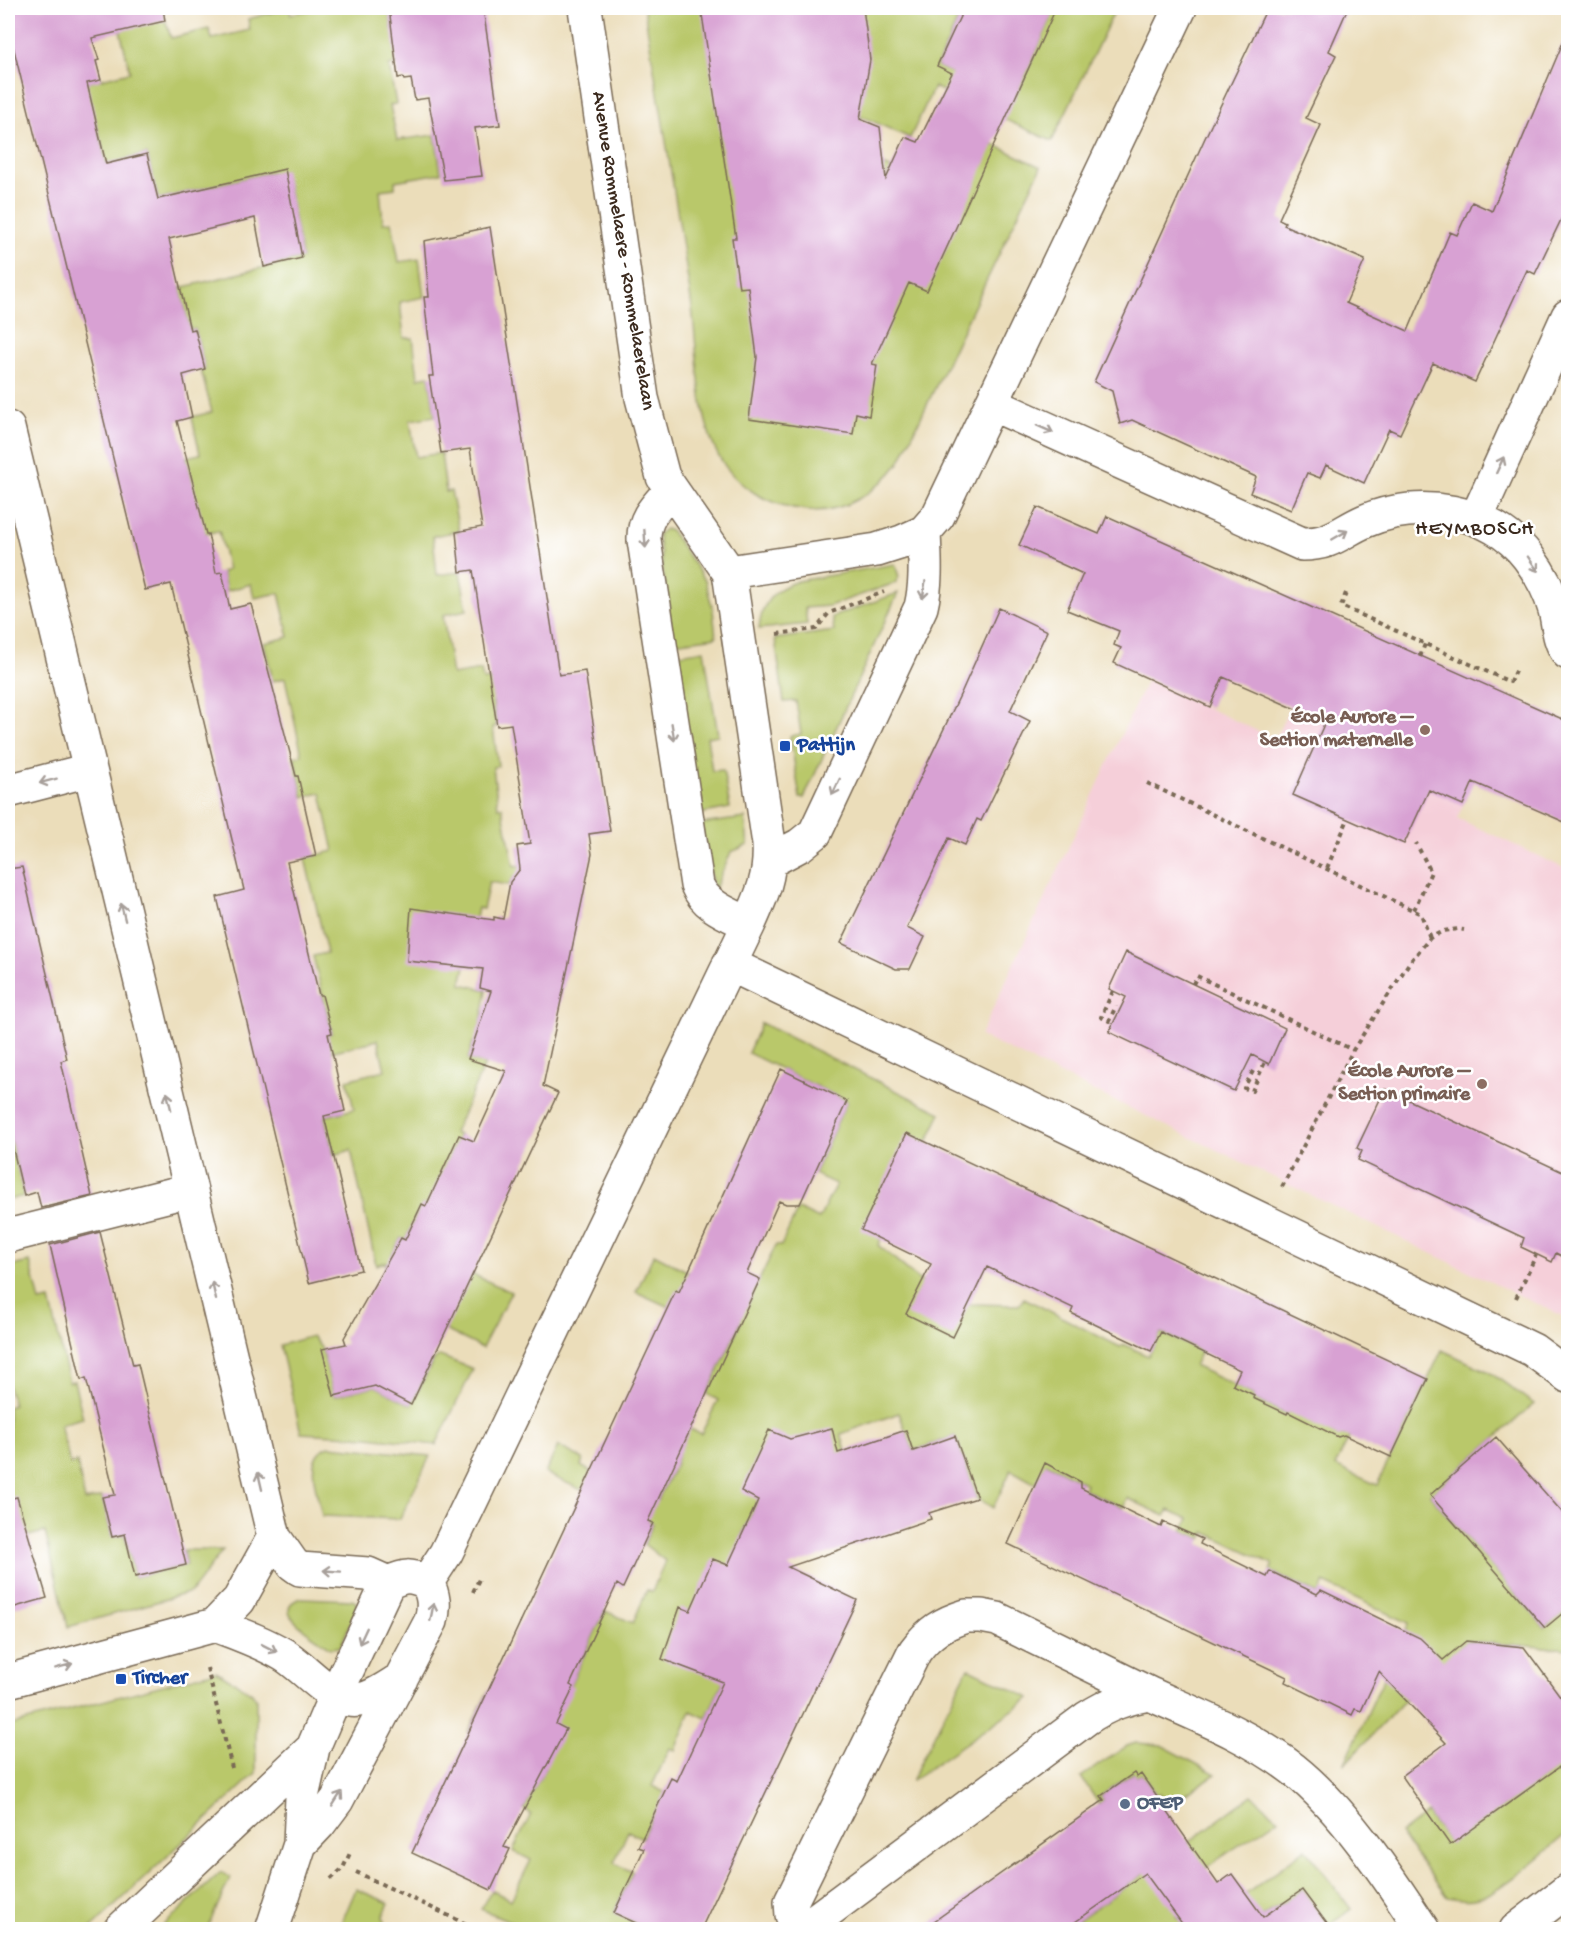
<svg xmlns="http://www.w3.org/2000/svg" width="1576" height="1937" font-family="'Gochi Hand',sans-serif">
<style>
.built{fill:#f5cfd9}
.green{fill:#b9c86b;stroke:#7a7944;stroke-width:1.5}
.building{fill:#d8a1d3}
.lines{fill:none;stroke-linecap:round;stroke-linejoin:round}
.minor-casing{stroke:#796955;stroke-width:36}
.path{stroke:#796955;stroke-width:4;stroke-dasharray:4.5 4.5;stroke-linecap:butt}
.minor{stroke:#fff;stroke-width:33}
.oneway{stroke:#a79f9a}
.education-dot{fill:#8d6e63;stroke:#fff;stroke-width:2}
.transit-dot{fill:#1a4fb4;stroke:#fff;stroke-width:2}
.service-dot{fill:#5c6f8a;stroke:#fff;stroke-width:2}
.labels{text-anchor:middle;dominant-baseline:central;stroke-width:5;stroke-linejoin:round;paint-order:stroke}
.street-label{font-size:20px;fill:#3b2a1e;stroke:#fff}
.education-label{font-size:20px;font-weight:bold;fill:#785e54;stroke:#fff;text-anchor:end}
.transit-label{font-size:20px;font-weight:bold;fill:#164399;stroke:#fff;text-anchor:start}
.service-label{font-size:20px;font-weight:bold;fill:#4e5e75;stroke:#fff;text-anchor:start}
.neighbourhood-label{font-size:21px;letter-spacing:1.5px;fill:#3b2a1e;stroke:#fff}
</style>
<rect width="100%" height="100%" fill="#fff"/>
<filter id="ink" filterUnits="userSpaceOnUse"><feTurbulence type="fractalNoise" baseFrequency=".0167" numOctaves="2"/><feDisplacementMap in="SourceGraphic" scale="12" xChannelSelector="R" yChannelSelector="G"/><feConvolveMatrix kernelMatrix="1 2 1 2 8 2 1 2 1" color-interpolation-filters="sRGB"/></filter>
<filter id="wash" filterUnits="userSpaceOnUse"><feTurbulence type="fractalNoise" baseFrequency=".008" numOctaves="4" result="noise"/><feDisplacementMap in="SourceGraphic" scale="24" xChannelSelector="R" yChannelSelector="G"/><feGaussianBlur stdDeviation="1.35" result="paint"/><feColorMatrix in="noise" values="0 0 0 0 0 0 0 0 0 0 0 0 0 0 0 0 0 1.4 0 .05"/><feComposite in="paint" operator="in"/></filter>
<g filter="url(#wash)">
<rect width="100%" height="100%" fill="#ebddba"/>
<path class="built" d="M1332 617 1483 762 1457 818 1568 870V1319L980 1036 1147 680 1275 739Z"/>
<path class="green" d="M289 8 291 14 318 8H389L392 29 415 25 401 63 389 66 396 104 390 105 397 140 435 135 441 173 395 181V188L380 190 383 223 392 222 399 262 419 259 424 297 400 302 404 338H413L418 378 429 376 435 416 410 420 416 457 441 453 446 492 451 491 459 531 433 536 437 575 460 572 467 610 443 615 452 675 481 670 483 680 492 679 496 701 493 702 497 726 493 727 498 766 493 767 498 807H502L514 866 532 864 513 878 509 885 489 882 483 909 478 908 461 984 487 990 477 1043 473 1042 468 1059 485 1064 454 1133 459 1135 428 1206 422 1205 405 1240 401 1238 392 1254 472 1274 511 1292 482 1348 382 1299 386 1262 376 1265 351 1150 334 1155 324 1117 354 1109 347 1080 385 1070 378 1040 315 1056 311 1039 332 1033 313 956 327 953 305 858 334 851 321 793 303 797 294 757 302 755 285 678 273 681 264 643 289 637 279 593 254 598 251 584 226 591 222 572 228 570 219 531 204 534 186 457 200 454 192 417 212 412 201 370 205 369 195 329 190 330 180 288 302 258 287 181 272 172 158 199 147 154 106 164 96 122 81 84 130 72 120 30 165 19 171 38 209 29 212 39 250 30 248 19Z
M644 8H963L937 66 965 79 1015 96 1056 8H1116L1052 141 934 87 910 138 861 116 856 152 899 172 909 283 993 144 1041 167 899 463C879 490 843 515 807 510 770 506 737 489 718 455 697 416 698 352 692 308 678 208 660 108 644 8Z
M665 529 671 531 705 580 713 610 716 637 673 643 658 534Z
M895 564 899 577 895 583 829 606 805 608 807 624 759 629C761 603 773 589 798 581Z
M898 593 804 798H800L790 736 801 734 796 701 784 702 775 639 834 631 832 617Z
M704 650 718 735 707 737 712 771 723 770 730 808 699 814 674 655Z
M745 818 748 845 731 852 714 891 701 824Z
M761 1023 941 1113 878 1245 922 1282 969 1304 1019 1305 1024 1298 1120 1347 1125 1345 1148 1356 1161 1332 1201 1351 1194 1366 1254 1395 1253 1398 1286 1414 1289 1410 1337 1436 1351 1434 1335 1466 1377 1485 1442 1350 1489 1372 1534 1404 1430 1495 1545 1628 1568 1608V1649L1466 1641 1405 1700 1344 1765 1409 1623 1324 1583 1319 1594 1270 1571 1273 1564 1205 1532 1202 1539 1183 1531 1189 1519 1169 1510 1165 1516 1127 1498 1123 1508 1084 1489 1086 1484 1046 1463 1036 1484 1011 1470 993 1508 977 1498 955 1436 913 1451 899 1413 841 1434 846 1451 765 1486 741 1537 742 1641 706 1718 691 1711 675 1750 670 1748 652 1786 672 1796 653 1816 642 1838 628 1831 614 1863 633 1872 614 1913 649 1929H529L481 1909 491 1890 511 1900 531 1860 513 1851 531 1814 524 1809 545 1768 468 1732 488 1691 570 1685 605 1611 633 1623 647 1590 652 1592 665 1561 644 1544 653 1523 545 1473 558 1446 583 1459 581 1466 591 1472 657 1501 675 1466 681 1443 688 1428 701 1434 718 1400 707 1394 741 1322 677 1291 669 1307 636 1292 654 1254 700 1278 749 1301 776 1245 781 1246 798 1209 819 1219 836 1184 814 1174 847 1101 748 1053Z
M8 1128 24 1196 8 1200Z
M30 1262 40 1302 50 1300 69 1382 74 1381 83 1418 60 1424 70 1464 77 1462 85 1501 102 1497 112 1537 125 1535 135 1577 186 1565 183 1550H223L191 1592 68 1627 45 1532 8 1541V1407L13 1405 8 1386V1267Z
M312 1336 322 1349 334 1396 375 1386 411 1405 433 1361 440 1356 473 1369 436 1445 368 1437 301 1433 280 1345Z
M330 1446 430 1456 400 1519 322 1516C318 1495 301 1453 330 1446Z
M301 1598 352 1600 356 1602 357 1608 340 1647 331 1648C320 1640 265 1610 301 1598Z
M968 1668 1030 1698 911 1781Z
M216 1671 252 1693 256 1699V1773L90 1929H8V1726Z
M1136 1743 1161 1745 1216 1774 1168 1805 1159 1793 1156 1795 1141 1774 1137 1777 1133 1773 1101 1796 1104 1800 1099 1804 1081 1777 1127 1746Z
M1568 1760V1833C1547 1850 1503 1891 1479 1898 1467 1901 1458 1899 1447 1897L1400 1834 1427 1813 1450 1844Z
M1252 1795 1278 1819 1195 1875 1178 1913 1176 1916 1182 1924 1203 1908 1246 1894 1306 1849 1351 1909 1328 1926 1302 1890 1245 1929 1040 1930 1061 1915 1070 1926 1189 1842Z
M221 1872 230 1878 207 1929H160Z
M356 1889 389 1903 383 1916 385 1929H339Z"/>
<g id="blocks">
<path class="building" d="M8 8H163L165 21 92 38 99 60 96 61 101 80 87 83 106 164 147 154 158 199 285 169 302 258 264 267 255 218 169 239 190 330 195 329 205 369 183 375 192 417 177 421 206 534H208L216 573 222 572 230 609 251 604 296 776H298L316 856 287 862 319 995H322L332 1033 328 1034 345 1111 324 1116 361 1270 309 1283 217 897 244 890 171 584 145 590 8 25Z
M389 8H483L500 125 475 128 482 176 444 180 428 98 415 100 411 79 404 80 403 77 398 78Z
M701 8H863L870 60 860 119 880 127 886 179 905 137 918 142 952 73 937 66 964 8H1056L927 291 909 283 872 364 877 365 869 416 856 413 853 434 749 419 757 357 748 287 739 288 732 238H736Z
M1267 8H1348L1329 51 1336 55 1306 118 1321 125 1279 219 1285 222 1284 225 1365 260 1346 303 1408 331 1450 232 1457 235 1472 202 1492 211 1569 28V203L1535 274 1527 270 1475 382 1433 363 1400 434 1389 429 1364 483 1326 465 1320 478 1307 473 1291 510 1250 493 1256 477 1132 420 1120 424 1112 391 1094 382 1205 138Z
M490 227 559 675 585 671 610 831 589 834 592 854 543 1086 558 1093 411 1405 375 1386 334 1396 322 1349 346 1344 344 1338 401 1238 405 1240 422 1204 426 1206 459 1135 474 1141 506 1071 468 1059 491 991 480 988 483 969 407 961 411 908 494 920V917L503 919 510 882 520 869 517 846 530 844 511 724 497 726 473 570 460 572 456 532 482 527 470 449 441 453 429 376H433L424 297H429L424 241Z
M1037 507 1099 534 1107 516 1569 722V824L1473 782 1463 805 1429 790 1404 844 1293 795 1325 722 1223 677 1210 707 1114 663 1121 648 1114 645 1119 631 1067 610 1083 574 1019 545Z
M999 608 1047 631 1010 711 1030 721 981 821 977 819 965 845 949 838 907 928 925 937 910 969H896L841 943 962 691Z
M22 867 67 1059 61 1061 92 1196 41 1208 37 1192 24 1196 8 1128V869Z
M1126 952 1285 1028 1269 1064 1252 1055 1234 1091 1109 1032 1126 997 1109 989Z
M781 1069 847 1101 800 1204H786L779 1201 747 1273 760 1279 648 1521 653 1523 623 1588 617 1584 570 1685 574 1687 556 1724 566 1729 504 1847 510 1849 491 1890 412 1853 676 1290 679 1292Z
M1385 1089 1569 1175V1260L1556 1253 1552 1262 1521 1247 1524 1238 1358 1160 1362 1151 1357 1148Z
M907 1133 1428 1379 1391 1457 1344 1435 1338 1437 1288 1412 1287 1414 1253 1398 1254 1395 1233 1385 1240 1370 1161 1332 1151 1351 1071 1313 1073 1308 987 1267 953 1337 906 1314 931 1264 861 1230Z
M100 1232 133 1365 138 1364 186 1565 135 1577 125 1534 112 1537 102 1497 115 1495 86 1378 81 1380 50 1245Z
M832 1428 838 1453 906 1430 913 1451 955 1436 977 1498 929 1513 931 1519 788 1567 857 1600 701 1929H649L614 1913 644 1849 638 1847 671 1778 677 1781 723 1682 662 1659 680 1607 690 1611 713 1559 728 1565 758 1500 741 1491 769 1430 790 1439Z
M1496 1437 1569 1520V1608L1545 1628 1430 1495Z
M1045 1463 1081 1482V1488L1161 1527 1163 1522 1202 1539 1200 1544 1267 1577 1270 1571 1317 1594 1321 1590 1420 1638 1443 1660 1466 1641 1524 1647 1569 1708V1760L1450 1845 1402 1776 1446 1743 1379 1672 1361 1711 1355 1709 1352 1715 1285 1682 1287 1677 1008 1544Z
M17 1497 47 1598 8 1609V1499Z
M1134 1773 1137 1777 1141 1774 1218 1884 1232 1874 1263 1917 1302 1890 1331 1929H1186L1145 1873 1065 1929H923L1104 1800 1101 1796Z"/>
</g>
</g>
<g filter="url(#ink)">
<use href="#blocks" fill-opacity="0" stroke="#796955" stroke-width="1.5"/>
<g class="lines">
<defs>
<path id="minor" d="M992 404 1302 544C1333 544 1340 532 1365 521 1419 498 1491 509 1528 557 1540 573 1550 591 1555 610 1559 625 1558 640 1568 653
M8 428 274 1537 293 1564 300 1569 368 1574 388 1583
M671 490C657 506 643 518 644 540L697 885C706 907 729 914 749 924
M1476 519 1568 316
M729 572 877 550 902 542 924 532 938 516 1180 8
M8 791 89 770
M770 861 800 845 815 833 921 607C927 582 925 558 924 532
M729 964 1533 1350 1568 1376
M8 1236 190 1190
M427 1582 446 1553 749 924C762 895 771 876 769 844L729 572 663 477 642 398 585 8
M966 1616H981L997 1619 1150 1694C1125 1698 1109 1704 1087 1718L813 1922C804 1925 797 1922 792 1915L791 1902 915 1651C929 1632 943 1623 966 1616Z
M215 1625C239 1634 262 1642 284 1655 304 1667 327 1696 350 1700 367 1703 386 1688 401 1679
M8 1681 215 1625 239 1600 274 1537
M1150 1694C1199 1716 1250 1736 1293 1769 1343 1809 1388 1876 1423 1930
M120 1930 313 1748
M272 1930 300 1844 302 1797 313 1748 336 1694 388 1583C406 1575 409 1575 427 1582 434 1596 435 1606 431 1621L337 1800 319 1824 300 1844
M1516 1930 1568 1890"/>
</defs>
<use href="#minor" class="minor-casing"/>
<path class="path" d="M1346 593 1341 606 1510 682 1516 669
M777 634 816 629 829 613 884 592
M1420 657 1425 644
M1147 783 1421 914 1430 938
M1327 868 1348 819
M1414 910 1431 872 1416 843
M1193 984 1197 976 1353 1050
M1113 991 1101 1017 1109 1021 1116 1006
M1253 1071 1244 1088 1252 1091 1265 1062
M1282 1187 1353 1050 1409 963 1430 938 1443 931 1458 929 1464 930
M1516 1298 1536 1255
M473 1592 480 1577
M207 1668 232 1768
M356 1872 479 1930
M331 1879 343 1868 351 1851"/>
<use href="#minor" class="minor"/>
</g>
<defs><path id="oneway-shaft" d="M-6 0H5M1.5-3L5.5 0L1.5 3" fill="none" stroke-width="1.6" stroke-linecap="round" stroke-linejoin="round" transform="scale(1.5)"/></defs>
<g class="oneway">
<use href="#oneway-shaft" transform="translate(1045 429) rotate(24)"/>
<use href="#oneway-shaft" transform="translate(1500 465) rotate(-65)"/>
<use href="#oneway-shaft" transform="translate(1340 535) rotate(-30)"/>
<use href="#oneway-shaft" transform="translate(645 539) rotate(86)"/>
<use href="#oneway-shaft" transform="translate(1533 564) rotate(55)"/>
<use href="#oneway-shaft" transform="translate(924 590) rotate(99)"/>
<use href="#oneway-shaft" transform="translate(673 732) rotate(81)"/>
<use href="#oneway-shaft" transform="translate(48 781) rotate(165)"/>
<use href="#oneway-shaft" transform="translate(836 787) rotate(115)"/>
<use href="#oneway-shaft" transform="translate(123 912) rotate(-104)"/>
<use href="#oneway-shaft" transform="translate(169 1101) rotate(-104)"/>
<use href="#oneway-shaft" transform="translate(214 1291) rotate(-103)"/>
<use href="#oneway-shaft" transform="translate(260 1481) rotate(-103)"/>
<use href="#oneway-shaft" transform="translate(332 1571) rotate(-176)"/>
<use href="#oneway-shaft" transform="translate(432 1612) rotate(-79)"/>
<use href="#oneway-shaft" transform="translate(363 1636) rotate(115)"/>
<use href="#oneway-shaft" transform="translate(269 1648) rotate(27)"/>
<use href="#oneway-shaft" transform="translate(64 1666) rotate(-15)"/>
<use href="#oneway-shaft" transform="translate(337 1799) rotate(-57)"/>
</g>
</g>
<g class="education-dot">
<circle cx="1425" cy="730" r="6"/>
<circle cx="1482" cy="1084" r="6"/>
</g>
<g class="transit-dot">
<rect x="779" y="740" width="12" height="12" rx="3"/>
<rect x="115" y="1673" width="12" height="12" rx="3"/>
</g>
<circle class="service-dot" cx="1125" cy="1804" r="6"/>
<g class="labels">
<g class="street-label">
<text transform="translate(622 251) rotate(81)">Avenue Rommelaere - Rommelaerelaan</text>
</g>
<g class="education-label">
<text x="1413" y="718">École Aurore –<tspan x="1413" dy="23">Section maternelle</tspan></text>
<text x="1470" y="1072">École Aurore –<tspan x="1470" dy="23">Section primaire</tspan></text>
</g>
<g class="transit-label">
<text x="797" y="746">Pattijn</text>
<text x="133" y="1679">Tircher</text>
</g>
<g class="service-label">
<text x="1137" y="1804">OFEP</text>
</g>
<g class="neighbourhood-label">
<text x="1475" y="530">HEYMBOSCH</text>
</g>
</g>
<rect width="1576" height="1937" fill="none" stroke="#fff" stroke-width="30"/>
</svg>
